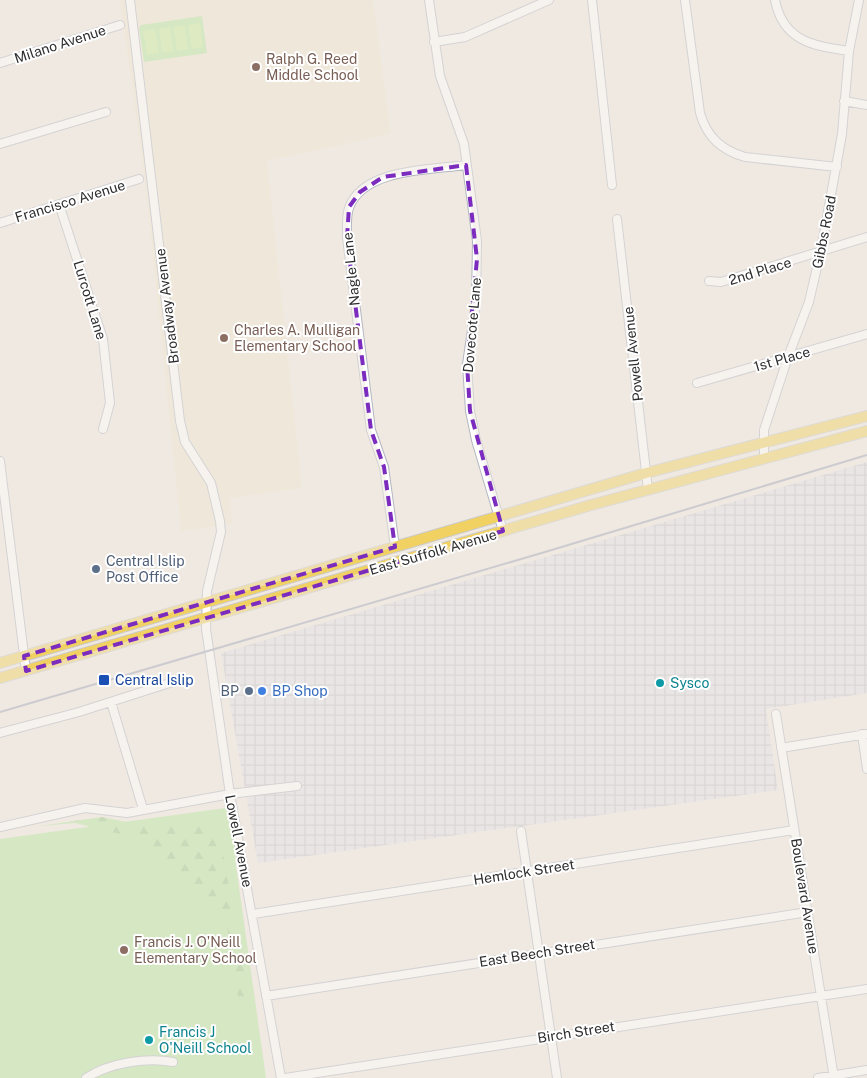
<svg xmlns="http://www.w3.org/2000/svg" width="867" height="1078" font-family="'Public Sans',sans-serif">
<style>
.industrial{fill:url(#industrial-grid)}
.education{fill:#f0e6d1}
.grass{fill:#b6e59e}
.forest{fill:url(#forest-firs)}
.pitch{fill:#c9ec9a}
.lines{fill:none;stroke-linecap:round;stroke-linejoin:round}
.minor-casing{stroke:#b4b7c1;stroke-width:10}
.major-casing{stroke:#c9c9c9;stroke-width:12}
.minor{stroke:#fff;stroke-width:8}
.major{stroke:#f2d163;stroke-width:10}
.rail{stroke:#a3a6b8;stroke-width:2}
.marked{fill:none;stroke:#7b2cbf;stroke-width:4;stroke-dasharray:10 6;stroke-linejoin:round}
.education-dot{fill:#8d6e63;stroke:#fff;stroke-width:2}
.service-dot{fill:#5c6f8a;stroke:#fff;stroke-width:2}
.transit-dot{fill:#1a4fb4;stroke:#fff;stroke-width:2}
.culture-dot{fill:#0f9aa8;stroke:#fff;stroke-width:2}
.shop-dot{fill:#3f7fe0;stroke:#fff;stroke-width:2}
.labels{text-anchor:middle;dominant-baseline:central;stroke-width:4;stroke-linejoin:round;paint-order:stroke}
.street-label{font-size:14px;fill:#2e2e2e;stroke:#fff}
.education-label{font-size:14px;fill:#785e54;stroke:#fff;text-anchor:start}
.service-label{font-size:14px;fill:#4e5e75;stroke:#fff;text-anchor:start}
.transit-label{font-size:14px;fill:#164399;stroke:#fff;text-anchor:start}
.culture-label{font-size:14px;fill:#0d838f;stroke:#fff;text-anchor:start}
.shop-label{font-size:14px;fill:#366cbe;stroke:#fff;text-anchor:start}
</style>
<defs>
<pattern id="industrial-grid" width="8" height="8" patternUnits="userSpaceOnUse" patternTransform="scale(1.25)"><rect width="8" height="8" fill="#e3e1e8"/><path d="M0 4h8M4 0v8" fill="none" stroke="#c3c1c7"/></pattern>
<pattern id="forest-firs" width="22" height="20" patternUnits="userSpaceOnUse" patternTransform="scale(1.25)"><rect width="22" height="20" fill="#b6e59e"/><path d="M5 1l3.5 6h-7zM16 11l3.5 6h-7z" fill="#9dc588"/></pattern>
</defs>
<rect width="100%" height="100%" fill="#efe9e1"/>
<path class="industrial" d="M867 462V693L766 709 778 790 258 863 221 653Z"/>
<path class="education" d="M120 0H373L391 134 267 161 302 488 230 498 233 524 181 531 146 188Z"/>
<path class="grass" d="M202 16 207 53 144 62 139 28 141 25Z
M233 807 236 866 266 1078H0V839Z"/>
<path class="forest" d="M102 817 147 826 194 821 220 822 223 854 246 982 241 1016 225 914 181 873 128 836 75 823 39 826Z"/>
<path class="pitch" d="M200 23 203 47 192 49 188 25Z
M185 25 188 49 177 51 173 27Z
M170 27 174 51 162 53 159 29Z
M155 29 159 53 147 55 143 31Z"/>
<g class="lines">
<defs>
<path id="minor" d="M130 0 180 421 185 442 211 483 220 521 221 532 207 591 206 629 230 794 281 1078
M429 0 440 76 464 144 477 241 476 303 467 364 470 411 476 440 503 531
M592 0 612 185
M685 0 700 113C707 137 721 150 745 157L837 167
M775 0C783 41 813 46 849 51
M434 42 465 37 549 0
M0 63 120 25
M844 101 867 105
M0 144 106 112
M59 204 103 339 110 403 103 429
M617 219 648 489
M0 223 139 179
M709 281 721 282 867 237
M697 383 867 334
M764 458V430L788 357 809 302 821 250 842 134 849 51 859 0
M0 461 26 671
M395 547 384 467 371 430 347 238C347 228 346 217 349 208 363 168 432 170 466 165
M111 702 143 809
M776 714 834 1078
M0 733 79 712 182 679
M862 734 867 769
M781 748 867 734
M0 827 85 808 127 813 230 794 297 786
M521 831 557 1078
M253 914 794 830
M266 996 808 912
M86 1078C109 1063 146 1057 173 1062
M285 1078 867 989
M818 1078 867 1070"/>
<path id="major" d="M0 663 646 473 867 416
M0 678 591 505 867 431"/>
</defs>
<use href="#minor" class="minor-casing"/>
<use href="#major" class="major-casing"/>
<use href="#minor" class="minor"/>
<use href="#major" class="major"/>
<path class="rail" d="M0 712 545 552 867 455"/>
</g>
<path d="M0 0H867V1078H0ZM466 165 477 259 467 364 470 411 503 531 26 671 24 656 395 547 384 467 371 430 347 238 349 207 360 192 383 177Z" fill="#efe9e1" fill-opacity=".55" fill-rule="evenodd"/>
<path class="marked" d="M466 165 477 259 467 364 470 411 503 531 26 671 24 656 395 547 384 467 371 430 347 238 349 207 360 192 383 177Z"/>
<g class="education-dot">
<circle cx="256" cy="67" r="5"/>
<circle cx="224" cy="338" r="5"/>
<circle cx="124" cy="950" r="5"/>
</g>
<g class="service-dot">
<circle cx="96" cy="569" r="5"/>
<circle cx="249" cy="691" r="5"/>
</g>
<rect class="transit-dot" x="98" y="674" width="12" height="12" rx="2.5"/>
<g class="culture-dot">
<circle cx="660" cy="683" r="5"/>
<circle cx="149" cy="1040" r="5"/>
</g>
<circle class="shop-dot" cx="262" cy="691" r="5"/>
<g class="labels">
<g class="street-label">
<text transform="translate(60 44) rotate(-18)">Milano Avenue</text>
<text transform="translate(70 201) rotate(-17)">Francisco Avenue</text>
<text transform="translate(824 232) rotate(-79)">Gibbs Road</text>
<text transform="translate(351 269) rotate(-96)">Nagle Lane</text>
<text transform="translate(760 271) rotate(-17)">2nd Place</text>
<text transform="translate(90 300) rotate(73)">Lurcott Lane</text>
<text transform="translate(167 306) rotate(-97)">Broadway Avenue</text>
<text transform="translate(472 325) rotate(-85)">Dovecote Lane</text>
<text transform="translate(633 354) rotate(-96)">Powell Avenue</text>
<text transform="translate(782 359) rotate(-16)">1st Place</text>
<text transform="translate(433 552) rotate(-16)">East Suffolk Avenue</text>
<text transform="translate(239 841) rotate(79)">Lowell Avenue</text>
<text transform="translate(524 872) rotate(-9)">Hemlock Street</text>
<text transform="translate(805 896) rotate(81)">Boulevard Avenue</text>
<text transform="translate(537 953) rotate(-9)">East Beech Street</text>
<text transform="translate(576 1032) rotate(-9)">Birch Street</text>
</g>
<g class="education-label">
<text x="266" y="59">Ralph G. Reed<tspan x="266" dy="16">Middle School</tspan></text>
<text x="234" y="330">Charles A. Mulligan<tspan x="234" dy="16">Elementary School</tspan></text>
<text x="134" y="942">Francis J. O'Neill<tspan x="134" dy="16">Elementary School</tspan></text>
</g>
<g class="service-label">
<text x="106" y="561">Central Islip<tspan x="106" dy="16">Post Office</tspan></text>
<text x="239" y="691" text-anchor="end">BP</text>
</g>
<g class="transit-label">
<text x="115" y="680">Central Islip</text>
</g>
<g class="culture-label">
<text x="670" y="683">Sysco</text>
<text x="159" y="1032">Francis J<tspan x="159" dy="16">O'Neill School</tspan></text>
</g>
<g class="shop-label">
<text x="272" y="691">BP Shop</text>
</g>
</g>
</svg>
